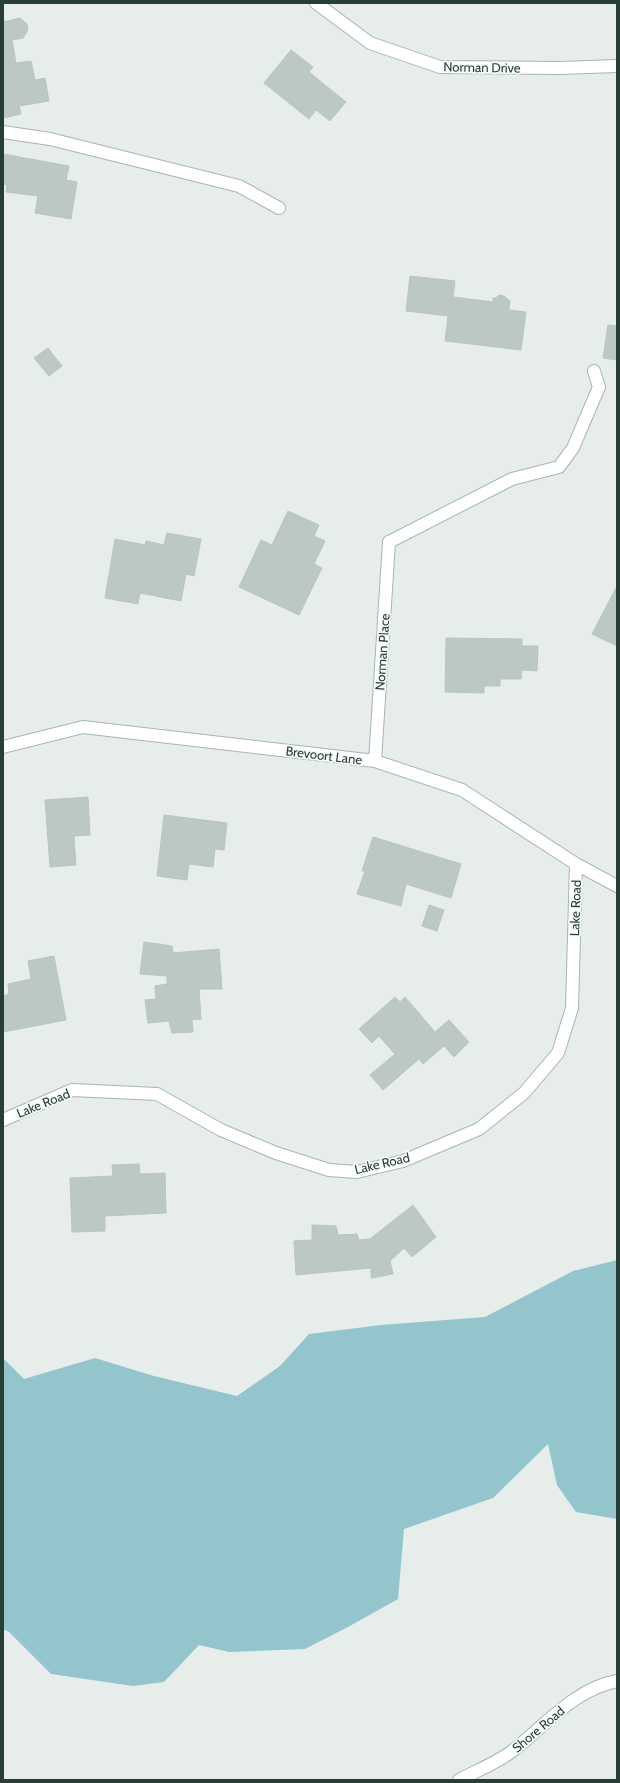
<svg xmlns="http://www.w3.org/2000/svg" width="620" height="1783" font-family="Cabin,sans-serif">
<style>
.water{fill:#95c5cc}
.building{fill:#bcc8c3;stroke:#b9c6c0}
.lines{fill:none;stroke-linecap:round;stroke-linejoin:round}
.lane-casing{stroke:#a9b5b1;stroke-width:14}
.street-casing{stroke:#a9b5b1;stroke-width:14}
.lane{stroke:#fff;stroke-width:12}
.street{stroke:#fff;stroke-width:12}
.labels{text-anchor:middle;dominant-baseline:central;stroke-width:3.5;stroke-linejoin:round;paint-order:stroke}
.street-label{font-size:13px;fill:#273e37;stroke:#f6faf8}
</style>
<rect width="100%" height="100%" fill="#e6edea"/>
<path class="water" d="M617 1260V1519L576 1512 557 1485 548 1444 493 1498 404 1529 398 1599 348 1627 305 1649 229 1652 199 1645 164 1682 133 1686 51 1674 9 1632 3 1629V1358L24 1379 95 1358 154 1376 237 1396 280 1366 309 1334 381 1325 485 1317 573 1271Z"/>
<path class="building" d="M20 18 27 24 28 30 23 38 12 40 16 63 31 61 35 80 45 78 49 101 19 106 21 114 3 118V22Z
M291 50 313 67 309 72 346 102 330 121 316 110 309 119 264 83Z
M3 154 69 166 66 180 77 182 71 219 35 213 38 196 6 192 7 185 3 184Z
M410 276 455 281 453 297 493 302V298H496L499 295 504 296 510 301 509 310 526 312 521 350 445 341 448 316 406 311Z
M608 325 617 326V360L603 358Z
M48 348 62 366 49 376 34 358Z
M288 511 319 525 314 536 325 541 314 564 322 568 299 615 239 587 261 540 272 545Z
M167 533 201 539 194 576 186 574 181 601 140 593 138 604 105 598 115 539 145 545 146 541 164 545Z
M617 586V646L592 634Z
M446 638 522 639V646H538L537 671 522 670 521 679H500V686H484V693L445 692Z
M88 797 90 835 74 836 76 865 50 867 45 800Z
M164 815 227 823 224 850 215 849 213 867 189 864 187 880 157 876Z
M373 837 461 864 451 898 406 884 401 906 357 894 365 871H362Z
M429 905 444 910 437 931 422 926Z
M144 942 172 946 173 953 219 949 222 989H199L201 1019 192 1020 193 1032 172 1033 169 1021 148 1023 145 1000 156 999 155 986 167 984V976L140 974Z
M54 956 66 1020 3 1032V996L9 994 8 984 31 979 28 961Z
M395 997 400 1002 405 997 435 1032 449 1020 469 1042 454 1057 444 1046 423 1064 419 1059 383 1090 370 1075 395 1054 379 1036 372 1043 359 1029Z
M139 1164 140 1174 165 1173 166 1213 105 1216V1231L72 1232 70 1178 113 1176 112 1165Z
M413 1205 436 1237 412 1257 404 1248 390 1261 393 1274 371 1278V1268L296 1275 294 1241 312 1240V1225L336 1226 338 1235 357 1234 359 1240 370 1239Z"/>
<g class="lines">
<defs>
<path id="lane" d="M50 139 239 186 279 208
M389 542 512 479 559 467 573 448 599 387 594 371"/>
<path id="street" d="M316 3 370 43 440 67 560 68 617 66
M3 132 50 139
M3 747 83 727 375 761 462 790 576 864 617 886
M375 761 389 542
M3 1120 72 1090 157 1094 221 1130 276 1153 329 1170 357 1172 403 1161 479 1129 524 1093 558 1053 572 1008 576 864
M459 1780C476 1771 496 1763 511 1752 544 1727 574 1689 617 1681"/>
</defs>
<use href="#lane" class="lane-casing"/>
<use href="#street" class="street-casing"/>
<use href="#lane" class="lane"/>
<use href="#street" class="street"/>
</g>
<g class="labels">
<g class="street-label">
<text transform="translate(482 67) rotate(1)">Norman Drive</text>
<text transform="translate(382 652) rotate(-86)">Norman Place</text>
<text transform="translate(324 755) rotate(7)">Brevoort Lane</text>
<text transform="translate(575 908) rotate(-88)">Lake Road</text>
<text transform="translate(43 1103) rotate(-22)">Lake Road</text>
<text transform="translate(382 1163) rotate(-13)">Lake Road</text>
<text transform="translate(538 1729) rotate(-40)">Shore Road</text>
</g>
</g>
<rect width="620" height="1783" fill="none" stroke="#273e37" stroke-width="8"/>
</svg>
